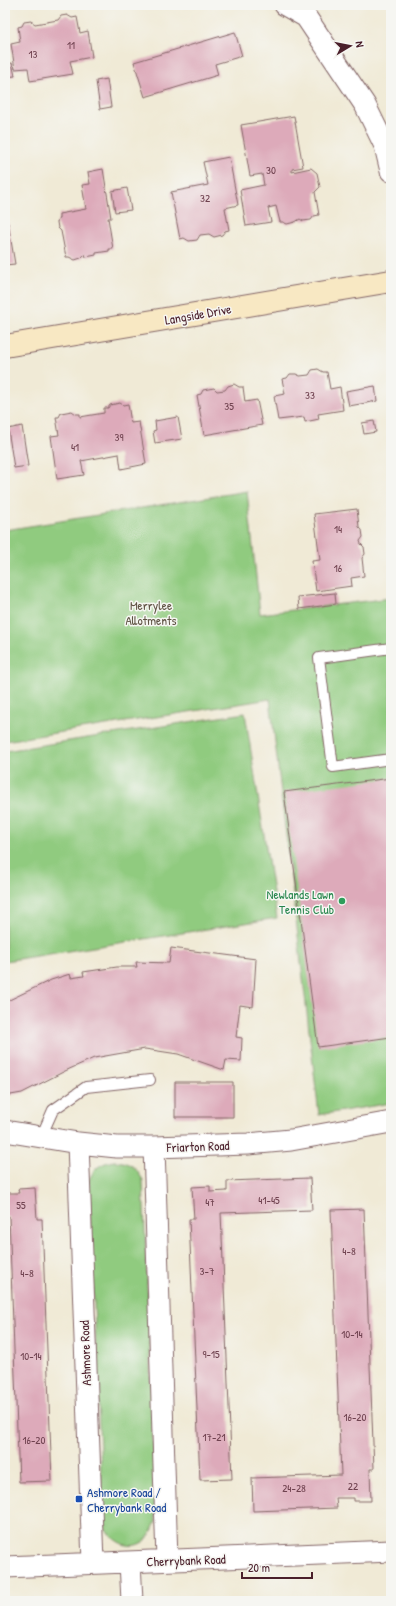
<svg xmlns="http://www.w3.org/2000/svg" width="396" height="1606" font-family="'Patrick Hand',sans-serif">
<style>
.green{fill:#90cb7f;stroke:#6d7555}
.building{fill:#ddaaba}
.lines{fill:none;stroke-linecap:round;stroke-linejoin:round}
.lane-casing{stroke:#846667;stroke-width:12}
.street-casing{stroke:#846667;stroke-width:23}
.secondary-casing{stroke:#846667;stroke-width:24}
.lane{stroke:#fff;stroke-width:10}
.street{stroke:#fff;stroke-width:21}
.secondary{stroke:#f8e8c3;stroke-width:22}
.leisure-dot{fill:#2e9e5b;stroke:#f6f6f2;stroke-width:1.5}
.transit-dot{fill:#1a4fb4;stroke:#f6f6f2;stroke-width:1.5}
.labels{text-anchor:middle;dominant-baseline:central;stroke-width:3;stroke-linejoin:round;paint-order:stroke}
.number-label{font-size:11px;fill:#6f424f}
.street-label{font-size:13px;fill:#4a1f2b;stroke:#f6f6f2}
.park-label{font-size:13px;fill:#5f5344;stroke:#f6f6f2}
.leisure-label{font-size:13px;fill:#27864d;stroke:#f6f6f2;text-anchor:end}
.transit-label{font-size:13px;fill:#164399;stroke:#f6f6f2;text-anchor:start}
</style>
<rect width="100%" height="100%" fill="#f6f6f2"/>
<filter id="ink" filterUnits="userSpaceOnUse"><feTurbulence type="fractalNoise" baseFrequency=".025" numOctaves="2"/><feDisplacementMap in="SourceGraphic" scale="8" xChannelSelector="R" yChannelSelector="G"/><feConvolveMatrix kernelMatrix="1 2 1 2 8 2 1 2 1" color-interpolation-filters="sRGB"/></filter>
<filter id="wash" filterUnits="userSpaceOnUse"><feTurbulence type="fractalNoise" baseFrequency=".012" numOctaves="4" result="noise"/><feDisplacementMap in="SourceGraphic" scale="16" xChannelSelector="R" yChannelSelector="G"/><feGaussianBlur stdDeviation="0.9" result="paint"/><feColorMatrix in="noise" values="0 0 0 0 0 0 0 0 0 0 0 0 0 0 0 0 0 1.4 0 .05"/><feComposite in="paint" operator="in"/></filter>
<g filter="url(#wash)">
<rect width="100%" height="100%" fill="#f0ead6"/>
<path class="green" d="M247 491 260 614 391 598V1103L319 1115 270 699 5 741V530Z
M245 713 277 918 5 961V751Z
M114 1161C130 1162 134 1165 143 1180L156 1522C153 1528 151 1534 147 1539 130 1554 110 1541 103 1523L89 1180C94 1168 101 1163 114 1161Z"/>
<g id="blocks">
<path class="building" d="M67 15 72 18 77 17 80 33 88 31 92 57 70 61 73 74 30 81 28 68 15 69 11 44 20 42 18 27 22 26 24 22 31 21 35 24 58 20 61 16Z
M235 32 242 56 215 64 218 75 145 97 134 62Z
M12 63 15 76 5 77V64Z
M107 79 111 107 100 109 96 81Z
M294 116 303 167 292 169V172L311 168 317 173 320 187 315 192 319 215 314 216 311 220 303 221 300 219 295 222 287 224 283 222H280L276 206 268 208 271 222 246 226 240 190 264 185 262 174 250 176 241 125Z
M229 157 238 205 225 208 229 230 225 231 222 235 214 237 209 234 200 235 197 240 189 241 184 238 180 239 171 192 208 185 203 162Z
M103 169 111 218H108L113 249H109V251L96 253V255L86 257 85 254 81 258 75 260 69 257H66L61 231 58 228 57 222 59 218V214L86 209 82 185 90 184 88 172Z
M127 188 131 210 115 212 112 191Z
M8 223 15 264 5 265V224Z
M318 369 323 372H327L330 389 340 387 343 410 318 414 319 419 305 422 304 417 278 420 274 396 285 394 282 379 287 378 290 374H296L300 376 309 375 312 370Z
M234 384 239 387H243L245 402 257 400 262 425 204 435 197 395 201 394 203 390 214 388 217 391 225 390 228 386Z
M375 386 377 401 349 406 346 391Z
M120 403 123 405 128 404 131 423 139 422 146 464 121 469 119 454 81 461 84 475 57 479 51 436 59 435 56 417H59L61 413 72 411 76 414H80V417L104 413V408H108L110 405Z
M178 417 182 439 155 443 153 431 156 430 155 421Z
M374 421 376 432 364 434 362 423Z
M22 426 28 466 14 468 8 429Z
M357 509 359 527 362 530 363 537 360 541 361 544 364 547 365 554 362 558 364 576 351 578 352 586 316 591 312 561 320 560 314 514Z
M335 593 336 604 299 609 298 597Z
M391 778V1037L318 1047 284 792Z
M171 948 256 959 253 1007 240 1005 236 1037 242 1038 241 1061 226 1060 224 1070 178 1054 145 1049 94 1058 65 1071 22 1093 5 1096V1002L51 980 70 974 71 978 84 976 83 972 117 967H137L136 962 169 963Z
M175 1082H233V1117H175Z
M310 1178 312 1210 221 1213 232 1479 200 1480 189 1219H194L192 1187 210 1186V1192L227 1191V1181Z
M35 1188 37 1219H42L52 1481 19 1482 9 1216H5V1193H19L18 1189Z
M364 1209 374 1469H370L371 1501H354V1498H336L337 1508 253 1511 252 1478 341 1475 331 1210Z
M5 1498H6L7 1517H5Z"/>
</g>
</g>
<g filter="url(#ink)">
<use href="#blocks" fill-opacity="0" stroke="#846667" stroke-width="1"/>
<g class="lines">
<defs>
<path id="lane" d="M391 648 319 658 333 767 391 759
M41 1137 53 1110 86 1087 150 1080"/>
<path id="street" d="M285 5 306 17 365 105 385 146 391 171
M5 1131 78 1143 117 1147H154L248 1144 291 1140 391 1122
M78 1143 93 1563
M154 1147 167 1560
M130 1562 132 1601
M5 1567 391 1551"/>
<path id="secondary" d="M5 346 391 281"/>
</defs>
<use href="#lane" class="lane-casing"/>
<use href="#street" class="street-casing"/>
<use href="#secondary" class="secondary-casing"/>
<use href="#lane" class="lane"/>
<use href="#street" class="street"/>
<use href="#secondary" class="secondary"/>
</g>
</g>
<circle class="leisure-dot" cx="342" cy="901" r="4"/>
<rect class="transit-dot" x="75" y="1495" width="8" height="8" rx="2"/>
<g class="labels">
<g class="number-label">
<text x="71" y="45">11</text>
<text x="33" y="54">13</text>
<text x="271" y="170">30</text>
<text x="205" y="198">32</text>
<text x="310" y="395">33</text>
<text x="229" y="406">35</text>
<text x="119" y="437">39</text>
<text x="75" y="447">41</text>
<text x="338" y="529">14</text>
<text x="338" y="568">16</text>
<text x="269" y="1200">41-45</text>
<text x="210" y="1202">47</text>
<text x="21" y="1205">55</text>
<text x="349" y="1251">4-8</text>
<text x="207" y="1271">3-7</text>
<text x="27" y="1273">4-8</text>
<text x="352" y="1334">10-14</text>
<text x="211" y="1354">9-15</text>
<text x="31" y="1356">10-14</text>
<text x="355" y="1417">16-20</text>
<text x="214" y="1437">17-21</text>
<text x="34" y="1440">16-20</text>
<text x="353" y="1486">22</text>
<text x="294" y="1488">24-28</text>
</g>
<g class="street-label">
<text transform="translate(198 314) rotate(-10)">Langside Drive</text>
<text transform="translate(198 1146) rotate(-2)">Friarton Road</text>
<text transform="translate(85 1353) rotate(-92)">Ashmore Road</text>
<text transform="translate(186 1560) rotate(-2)">Cherrybank Road</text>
</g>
<g class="park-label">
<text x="151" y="605">Merrylee<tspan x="151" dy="15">Allotments</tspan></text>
</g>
<g class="leisure-label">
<text x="334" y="894">Newlands Lawn<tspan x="334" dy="15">Tennis Club</tspan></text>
</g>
<g class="transit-label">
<text x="87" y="1492">Ashmore Road /<tspan x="87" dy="15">Cherrybank Road</tspan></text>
</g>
</g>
<rect width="396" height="1606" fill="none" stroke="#f6f6f2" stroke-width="20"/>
<g transform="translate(350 46) rotate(80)" stroke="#f6f6f2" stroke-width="3" paint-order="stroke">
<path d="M0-3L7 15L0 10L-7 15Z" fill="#4a1f2b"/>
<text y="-6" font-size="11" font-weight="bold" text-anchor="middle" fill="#4a1f2b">N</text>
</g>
<path d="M242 1572v6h70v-6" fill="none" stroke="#4a1f2b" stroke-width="2"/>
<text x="248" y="1572" font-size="12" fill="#4a1f2b" stroke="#f6f6f2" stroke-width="3" paint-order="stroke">20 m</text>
</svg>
